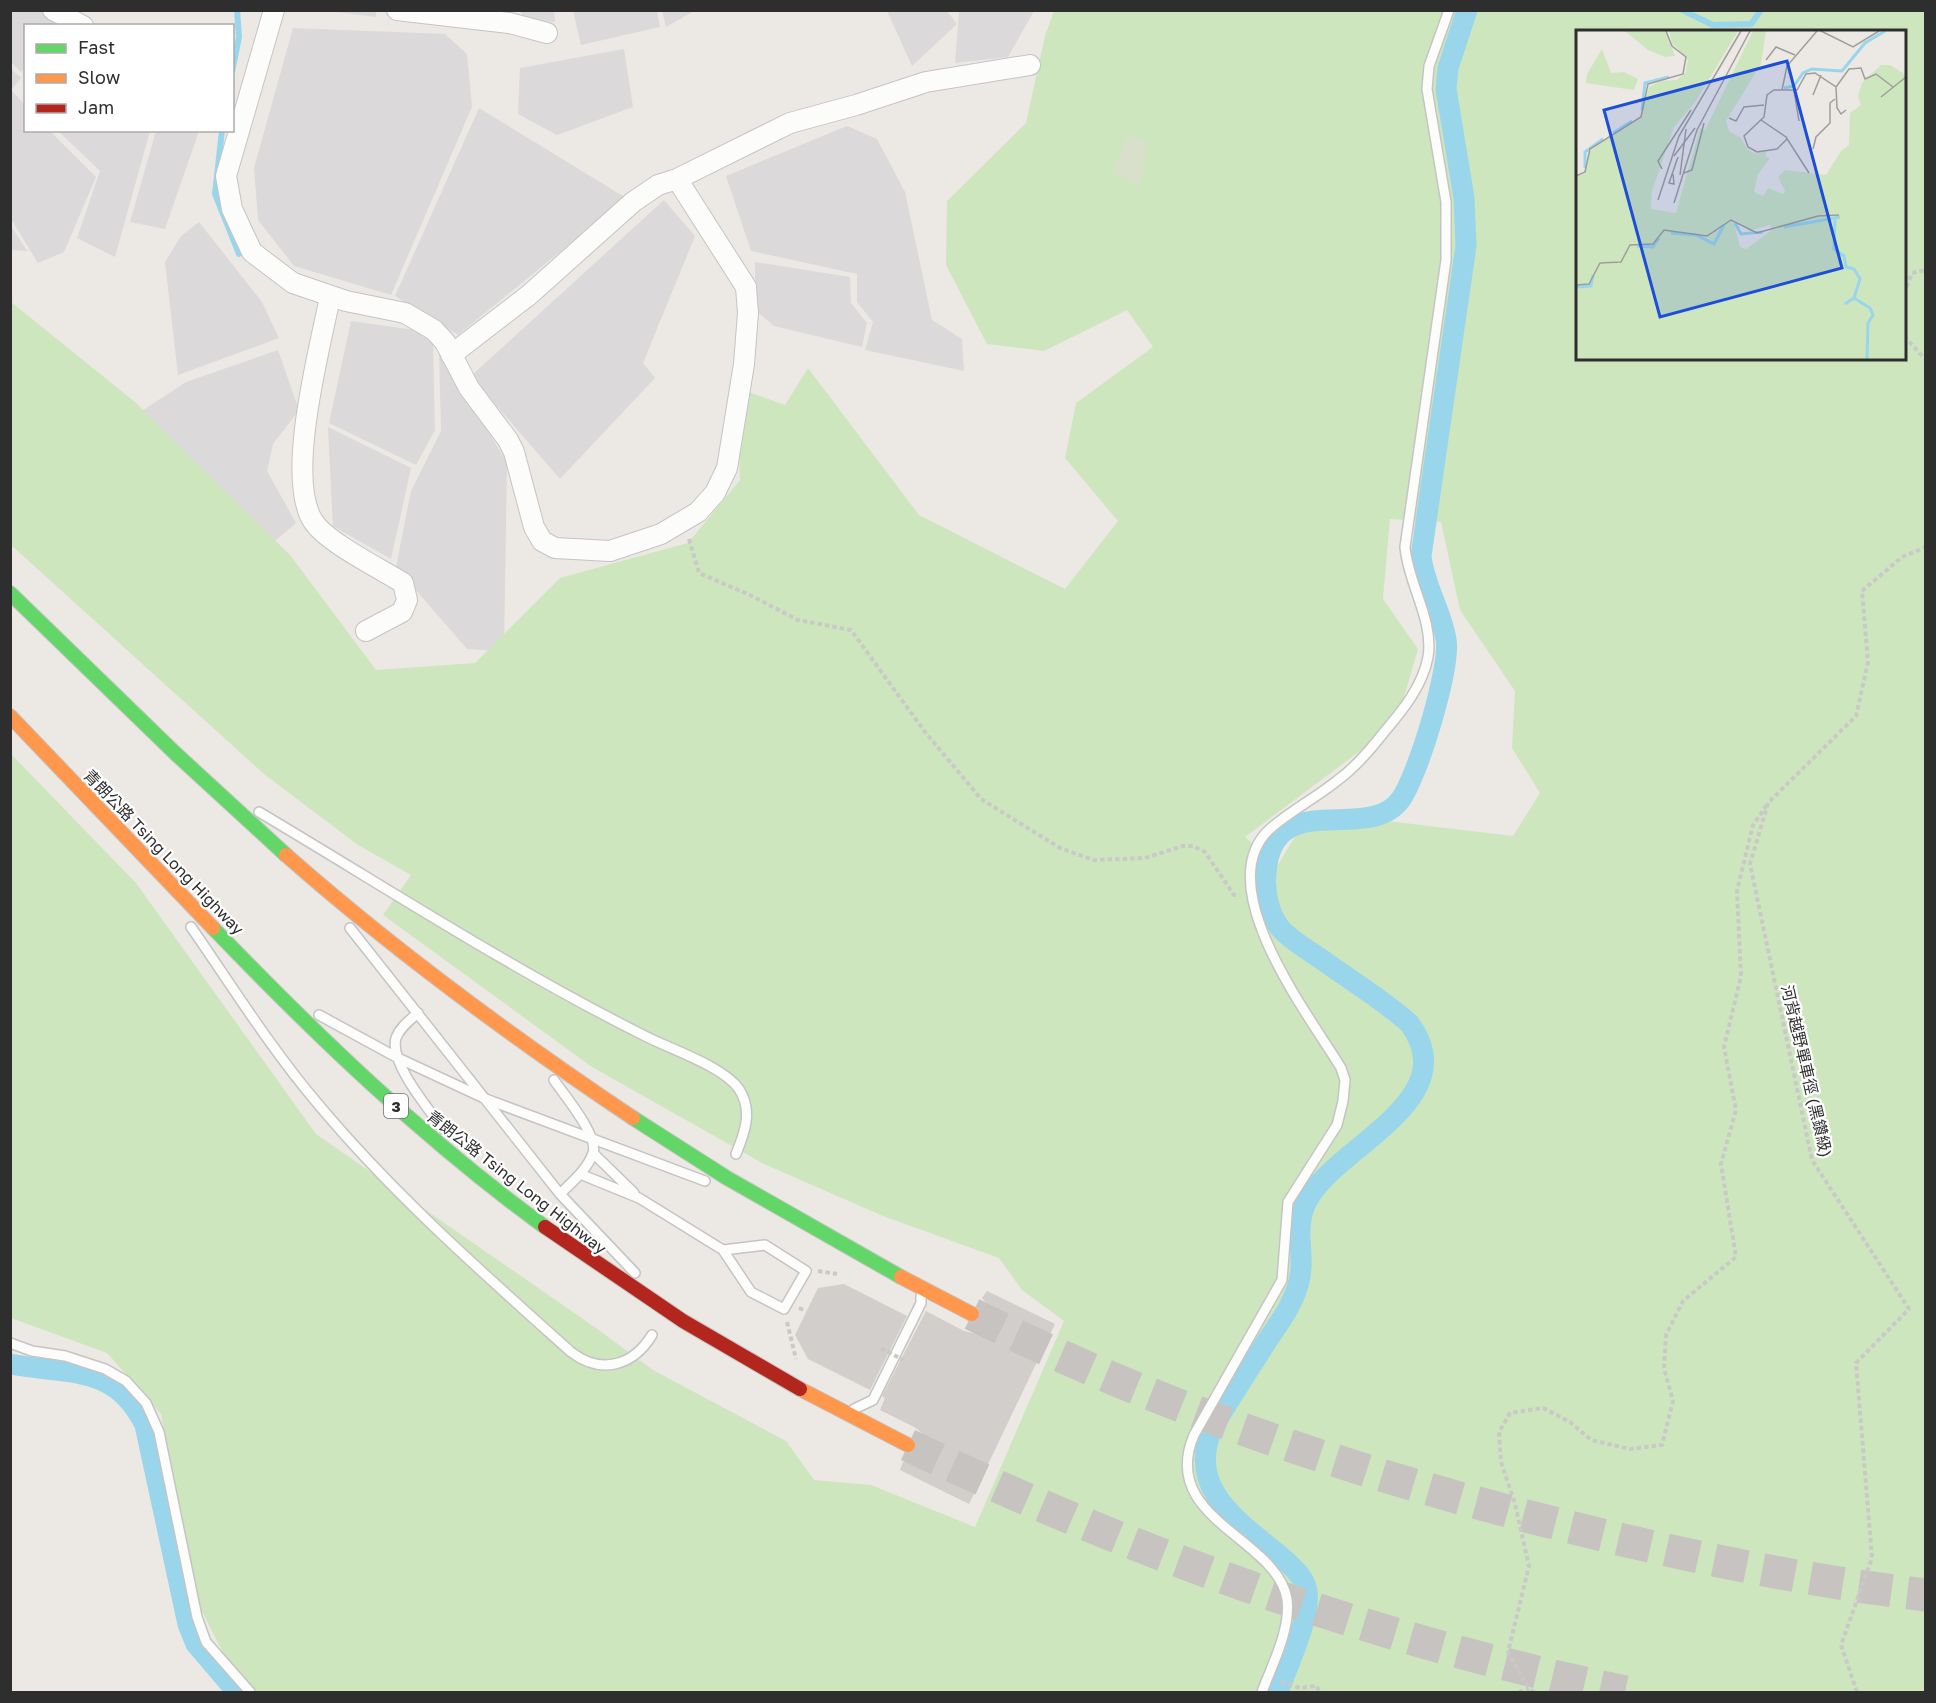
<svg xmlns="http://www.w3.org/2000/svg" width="1936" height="1703" font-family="'Golos Text','Noto Sans TC',sans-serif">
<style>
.industrial{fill:#dcd9db}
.green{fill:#cee6be;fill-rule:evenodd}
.cemetery{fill:#d8e0cc}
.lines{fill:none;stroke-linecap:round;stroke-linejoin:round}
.stream{stroke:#99d6ec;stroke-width:6}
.canal{stroke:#99d6ec;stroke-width:21}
.building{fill:#d1cecb}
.highway-tunnel{stroke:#c6c3c0;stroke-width:33;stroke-dasharray:33 16;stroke-linecap:butt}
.lane-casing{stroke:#c5c4c5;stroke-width:12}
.street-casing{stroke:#c5c4c5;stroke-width:22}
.fast-casing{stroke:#c6c5c4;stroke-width:16}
.slow-casing{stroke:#c6c5c4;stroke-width:16}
.jam-casing{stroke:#c6c5c4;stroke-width:16}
.path{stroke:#c9c9c8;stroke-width:4;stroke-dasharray:4.5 3;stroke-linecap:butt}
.lane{stroke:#fcfcfb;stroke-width:9}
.street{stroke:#fcfcfb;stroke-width:20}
.fast{stroke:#63d668;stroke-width:14}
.slow{stroke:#ff974d;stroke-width:14}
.jam{stroke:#b3261e;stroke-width:14}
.path-bridge{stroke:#c9c9c8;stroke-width:4;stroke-dasharray:4.5 3;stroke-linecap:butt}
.labels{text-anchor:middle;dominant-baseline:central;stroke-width:4.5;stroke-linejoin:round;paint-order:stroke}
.shield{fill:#fff;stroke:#6d6d6d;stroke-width:1.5}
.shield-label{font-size:15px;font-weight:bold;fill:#2e2e2e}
.street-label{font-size:16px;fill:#2e2e2e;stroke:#fff}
.inset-river{fill:none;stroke:#99d6ec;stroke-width:3}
.inset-road{fill:none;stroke:#a09e9b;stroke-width:1.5}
.view{fill:#1d4ed8;fill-opacity:0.15;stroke:#1d4ed8;stroke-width:3}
.inset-edge{fill:none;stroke:#2e2e2e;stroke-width:3}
</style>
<rect width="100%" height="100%" fill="#ece8e4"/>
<path class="industrial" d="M11 11H48L62 26H26L25 67 21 72 11 62Z
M328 11H376V17Z
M521 11H554L555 22 523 19Z
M573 11H657L660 27 581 45Z
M662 11V10L694 11 666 27Z
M887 11H947L957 24 912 66Z
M959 11V10L1034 11 1008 57 955 63Z
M293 28 445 34 467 54 472 107 391 295 294 266 258 220 254 168Z
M624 49 633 107 557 135 518 114 520 68Z
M11 69 21 78 11 90 25 105 26 130 50 131 96 177 64 252 38 263 11 219Z
M479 108 626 198 458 335 395 296Z
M847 126 877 139 905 192 932 320 962 339 964 371 865 350 873 322 857 302V274L751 251 726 176Z
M58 131H150L115 257 77 238 100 171Z
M156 131H199L165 229 130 222Z
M664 200 695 236 643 363 655 378 560 479 471 376Z
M199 222 262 302 279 338 178 375 165 262 181 236Z
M10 226H11L27 251 11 250Z
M755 262 850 277 851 303 867 323 862 347 774 326 755 310Z
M351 321 415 330 433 344 435 430 416 465 329 423Z
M278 350 299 410 273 444 267 471 296 523 263 551 128 420 186 382Z
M439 353 507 462 504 651 467 649 396 567 411 491 441 431Z
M328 427 411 468 391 559 333 526Z"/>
<path class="green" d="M1054 11H1925V1692H243L187 1582 161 1414 107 1353 11 1318V754L136 883 316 1134 596 1328 653 1370 786 1441 814 1480 871 1485 975 1527 1064 1321 1022 1290 999 1258 883 1216 764 1164 592 1067 383 915 411 875 358 845 264 774 11 545V302L135 402 290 555 376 670 475 663 560 578 688 543 740 480 737 388 785 405 808 368 919 515 1065 589 1118 521 1065 458 1076 403 1153 347 1127 310 1044 351 987 344 946 265 947 201 1026 123 1045 36ZM1578 32H1904V358H1578ZM1390 519 1441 522 1460 610 1515 691 1512 748 1540 793 1513 836 1387 821 1297 833 1278 865 1245 837 1396 724 1418 649 1383 599Z"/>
<path class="cemetery" d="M1128 136 1146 139 1141 187 1112 172Z"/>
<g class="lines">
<path class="stream" d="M1682 10 1713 25 1751 24 1761 10
M232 72 239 37 237 10
M222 130 215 194 239 254"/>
<path class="canal" d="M10 1364C68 1375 115 1363 145 1425L188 1624 196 1644 237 1692
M1278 1692C1287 1667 1311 1617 1307 1591 1304 1575 1290 1565 1279 1555 1237 1520 1184 1487 1214 1425 1231 1397 1249 1369 1267 1341 1279 1323 1292 1306 1298 1285 1307 1257 1292 1229 1307 1201 1335 1146 1467 1101 1409 1023 1382 999 1350 980 1321 959 1308 950 1292 941 1281 929 1269 915 1264 892 1266 873 1272 784 1368 846 1401 799 1418 775 1451 667 1446 639 1441 610 1424 585 1421 556L1466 246 1464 198 1446 89 1448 68 1467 10"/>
</g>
<path class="building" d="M844 1284 907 1316 870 1390 808 1359 795 1335 818 1288Z
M987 1291 1055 1324 969 1504 900 1470 903 1462 918 1461 924 1454 927 1445 924 1435 916 1428 880 1410 885 1398 882 1396 926 1311 964 1331 973 1333 981 1330 988 1323 991 1314 988 1305 982 1298Z"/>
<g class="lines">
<path class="highway-tunnel" d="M972 1314C1154 1405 1349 1471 1546 1521 1671 1553 1798 1580 1926 1595
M908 1445C1140 1556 1374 1639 1625 1692"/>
<defs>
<path id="lane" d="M259 812C387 888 511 969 645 1036 670 1049 723 1066 739 1089 753 1111 745 1132 736 1154
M191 927C232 986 271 1049 318 1104 394 1195 484 1274 571 1352 601 1375 633 1366 652 1335
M350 928 560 1194 635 1273
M418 1013C410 1020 400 1027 396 1038 389 1063 429 1109 443 1129
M319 1015 398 1058 486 1099 705 1181
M554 1080C564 1095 599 1136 593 1153 587 1170 572 1182 560 1194
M593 1153 634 1193
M580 1174 639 1198 723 1250 751 1292 784 1309 806 1271 765 1245 723 1250
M10 1343 32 1351 65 1356 105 1369 126 1381 146 1403 159 1432 197 1617 206 1642 250 1692
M854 1409 873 1400 921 1303V1296
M1262 1692C1272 1665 1291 1629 1287 1599 1277 1538 1158 1519 1194 1435L1282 1280 1288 1202 1337 1125 1343 1101 1345 1080 1341 1068C1309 1015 1207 884 1271 828 1292 810 1317 797 1338 780 1356 767 1371 749 1385 731 1403 710 1423 685 1428 657 1434 620 1408 584 1405 547L1446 260V202L1427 89 1429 66 1449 10"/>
<path id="street" d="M53 10 83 26
M274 10 226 176 232 209 252 252 293 283 346 301 405 313 434 330 445 342 469 388 508 440 514 452 534 527 542 541 555 548 610 551 661 534 698 512 715 493 727 468 744 364 748 313 746 287 677 179
M397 10 509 23 547 33
M330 297C320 348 285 477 313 521 326 542 381 569 403 583L407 600 402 612 366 631
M451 355 529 295 633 202 658 185 677 179 790 123 856 105 926 82 1030 65"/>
<path id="fast" d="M10 593 176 754 286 855
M213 928C316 1035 424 1139 545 1227
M633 1118 727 1178 901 1277"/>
<path id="slow" d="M10 716 213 928
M286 855C395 951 512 1037 633 1118
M901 1277 972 1314
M800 1389 908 1445"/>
<path id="jam" d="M545 1227 683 1321 800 1389"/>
</defs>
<use href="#lane" class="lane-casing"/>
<use href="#street" class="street-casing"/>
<use href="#fast" class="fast-casing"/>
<use href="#slow" class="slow-casing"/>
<use href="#jam" class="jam-casing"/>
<path class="path" d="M1904 294 1912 273 1926 270
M1904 336 1926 360
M689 539 699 573 752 596 798 620 851 630 925 732 981 799 1060 848 1094 860 1145 858 1183 846H1193L1205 852 1234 895 1239 894
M818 1271 837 1274
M799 1308 806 1311
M787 1322 796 1359
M1281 1682 1300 1688 1317 1686 1319 1692
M1519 1692 1529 1689
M1534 1692 1529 1689 1508 1652 1529 1566 1515 1504 1501 1462 1499 1432 1510 1413 1543 1408 1570 1422 1591 1440 1630 1449 1662 1445 1673 1401 1664 1368 1666 1335 1683 1301 1736 1257 1721 1164 1736 1110 1724 1047 1741 976 1737 891 1753 825 1766 806
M1857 1692 1841 1645 1872 1558 1856 1363 1909 1309 1812 1160 1750 864 1768 803 1856 716 1868 662 1862 591 1902 557 1926 547"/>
<use href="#lane" class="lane"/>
<use href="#street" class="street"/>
<use href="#fast" class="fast"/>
<use href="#slow" class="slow"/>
<use href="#jam" class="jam"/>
<path class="path-bridge" d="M881 1348 903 1360"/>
</g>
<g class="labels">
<rect class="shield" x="384" y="1094" width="24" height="24" rx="4.5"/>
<g class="shield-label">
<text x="396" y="1106">3</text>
</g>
<g class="street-label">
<text transform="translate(164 852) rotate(46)">青朗公路 Tsing Long Highway</text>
<text transform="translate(1807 1071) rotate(77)">河背越野單車徑 (黑鑽級)</text>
<text transform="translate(517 1182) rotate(38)">青朗公路 Tsing Long Highway</text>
</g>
</g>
<g transform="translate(1576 30)">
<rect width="330" height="330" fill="#ece8e4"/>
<path d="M49 1H90L99 26 89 27 72 20ZM93 1H162L120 71 98 97 76 161 75 179 100 183 124 98 129 100 177 1H190L185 34 150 91 153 101 165 108 172 120 180 124 190 121V127L194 128 182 144 178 162 187 166 192 158 207 164 209 161 202 147 209 140 250 145 265 121 273 115 274 83 285 75 282 66 286 53 305 35H314L330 45V329H0V146L8 144 12 124 19 117 64 89 73 57 84 51 101 50 110 42 112 29 96 13ZM157 189 173 201 194 195 196 200 170 219 164 217ZM26 19 35 43 48 42 62 49 58 60 10 53 11 44Z" fill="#cee6be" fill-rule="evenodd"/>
<path class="inset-river" d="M208 58 218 56 227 43 236 39 266 41 289 13 309 1M66 80 69 53 93 47M37 103 56 91M9 138V122L27 109M259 189 258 219 268 226 270 237 278 239 284 249 278 268 269 274M159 193 165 204 187 202M208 197 264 187M95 203 120 205 138 214 148 195M61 216 77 217 83 208M0 257 15 256 17 245M278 268 294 278 297 285 292 293 291 329"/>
<path class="inset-road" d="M245 1 277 17 303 1M190 30 200 17 219 25M260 57 273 39 285 38 289 49 300 44 317 57M206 60 211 36 241 1M218 61 223 91M237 65 245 45M305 67 330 47M153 88 160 91 168 77 188 75M185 90 210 107 233 143M211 109 201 119 181 122 172 117 168 106 188 87 191 65 198 60H221L230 44 239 43 260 57 261 78 265 84 270 80M237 119 240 107 254 93V73L259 69M98 126 119 98M86 139 82 131 115 80M108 143 116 140 128 93M97 144 98 154 93 153 102 127M104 145 110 99M0 146 9 142 14 119 65 87 72 54 107 44 110 27 96 16 90 1M82 170 103 106 165 1M98 173 121 100 174 1M0 255 13 254 24 233 45 232 54 215 77 214 88 200 131 206 155 190 181 203 242 186 263 185"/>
<path class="view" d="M211 31 266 238 84 287 28 80Z"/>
<rect width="330" height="330" class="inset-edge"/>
</g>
<rect width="1936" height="1703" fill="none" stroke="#2e2e2e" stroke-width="24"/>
<rect x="24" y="24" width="210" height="108" fill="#ffffff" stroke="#ababab" stroke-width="1.5"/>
<rect x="36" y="44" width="30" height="9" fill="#63d668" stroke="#ababab" stroke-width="1.5"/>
<text x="78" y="54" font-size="18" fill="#2e2e2e">Fast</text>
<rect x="36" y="74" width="30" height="9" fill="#ff974d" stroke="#ababab" stroke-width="1.5"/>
<text x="78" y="84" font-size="18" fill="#2e2e2e">Slow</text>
<rect x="36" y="104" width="30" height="9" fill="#b3261e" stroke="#ababab" stroke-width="1.5"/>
<text x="78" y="114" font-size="18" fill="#2e2e2e">Jam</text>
</svg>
